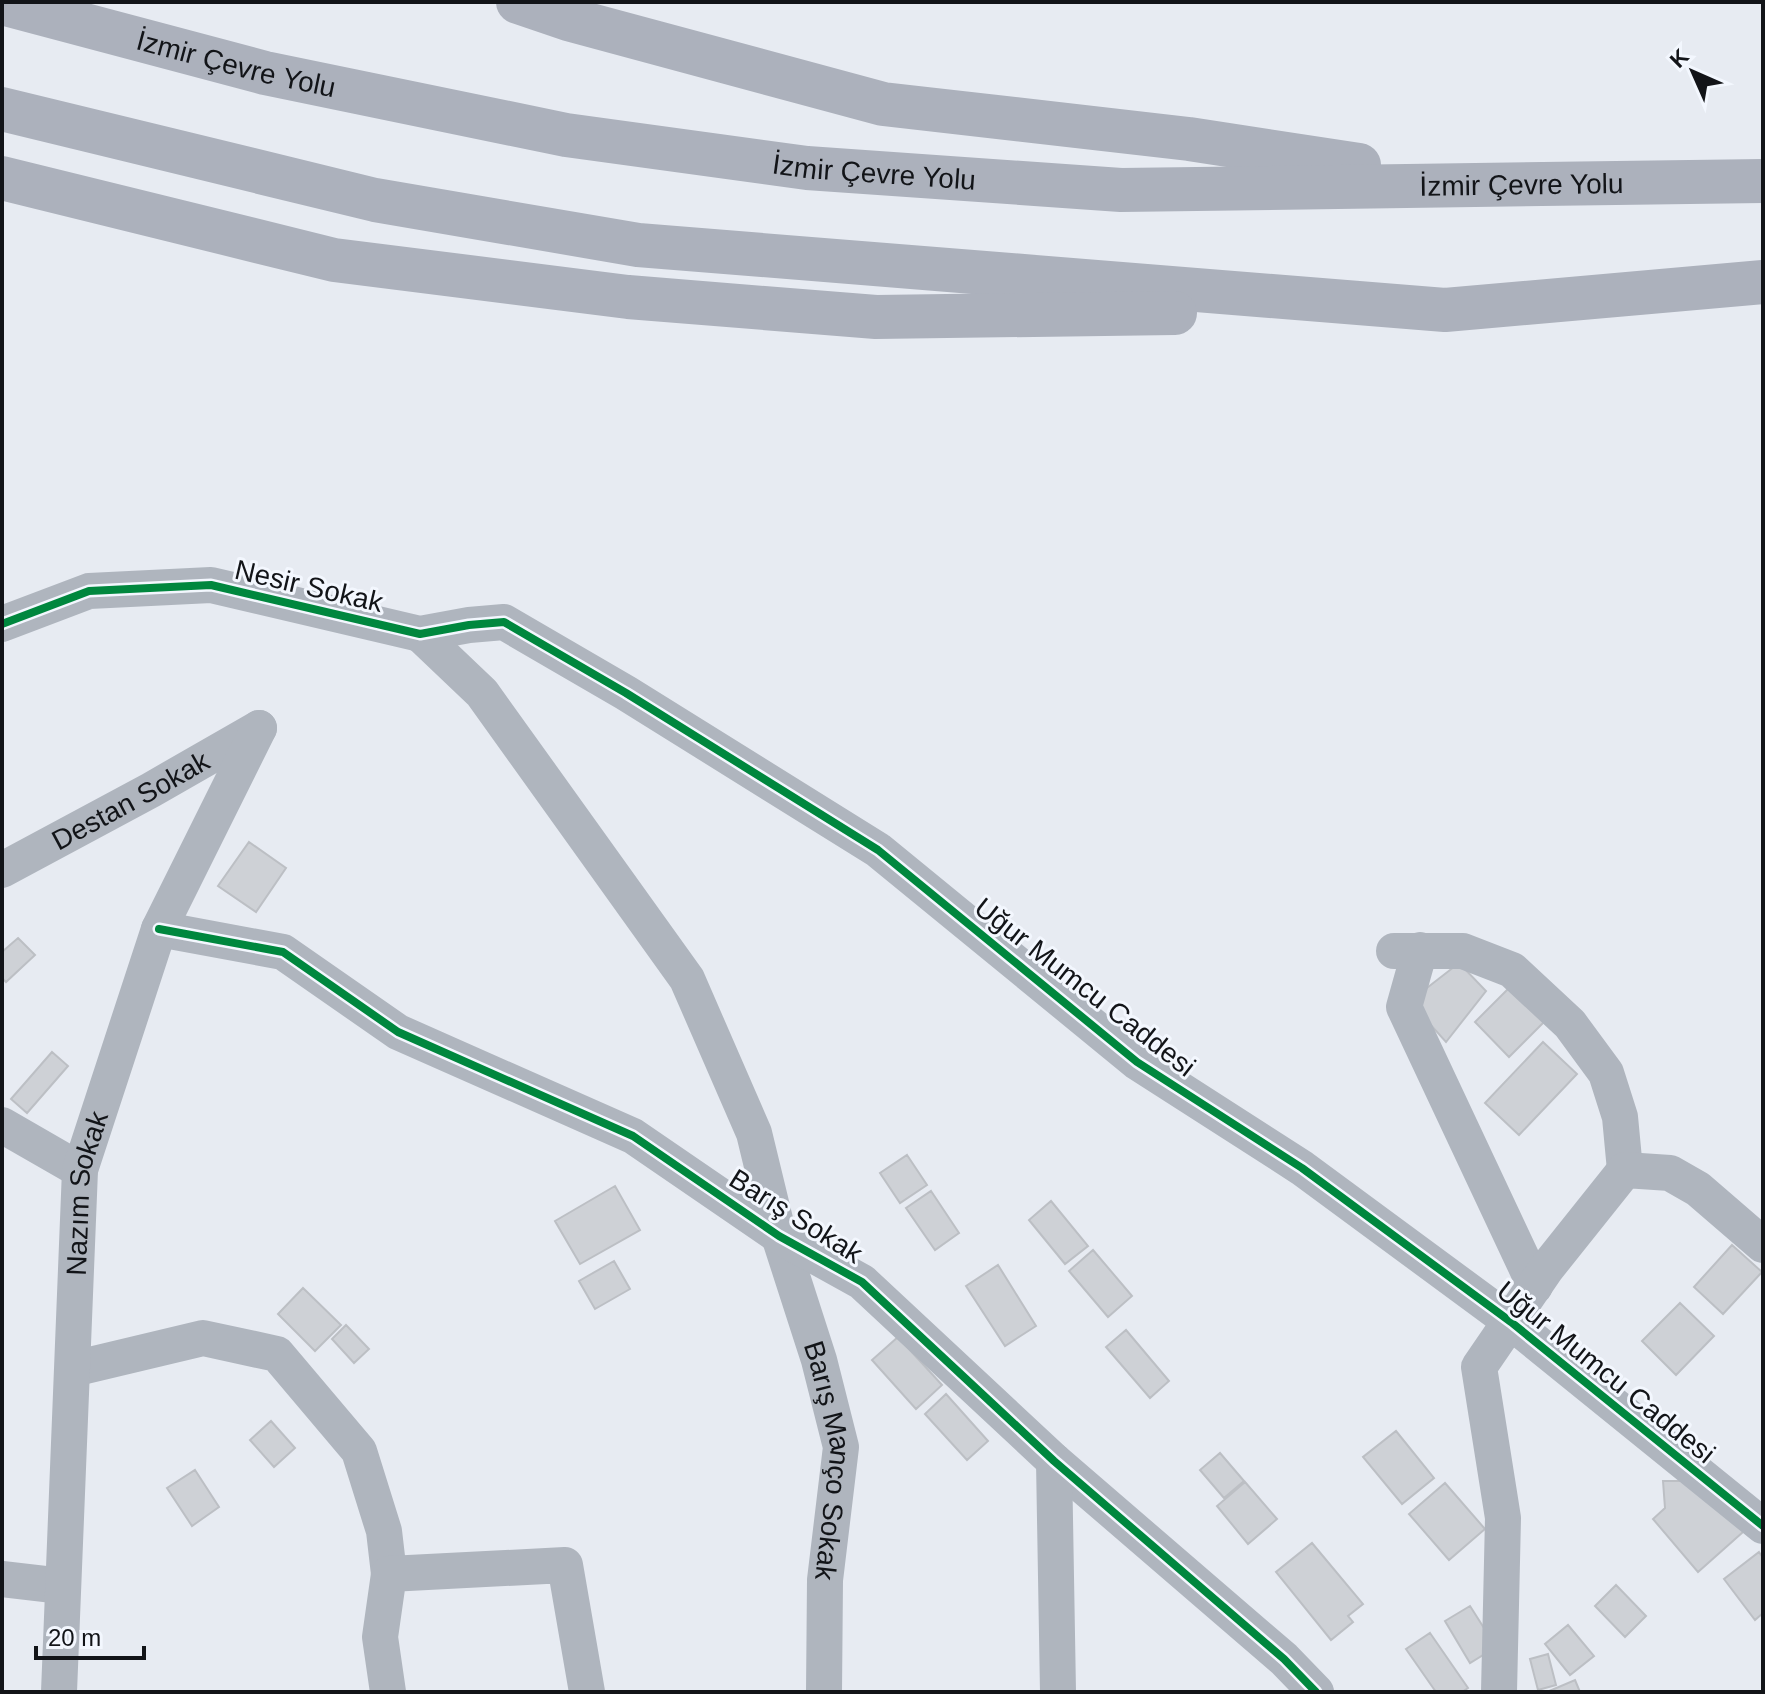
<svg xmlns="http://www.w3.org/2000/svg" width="1765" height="1694" font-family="Helvetica,sans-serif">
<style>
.building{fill:#ced1d6;stroke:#bcbfc4;stroke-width:2}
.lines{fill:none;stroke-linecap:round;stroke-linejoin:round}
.minor{stroke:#afb5be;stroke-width:36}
.motorway{stroke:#acb1bc;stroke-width:44}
.cycleway-casing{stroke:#f3f7fe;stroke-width:13}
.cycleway{stroke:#00873e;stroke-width:8}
.labels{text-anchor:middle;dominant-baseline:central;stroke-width:6;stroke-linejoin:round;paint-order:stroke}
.street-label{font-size:28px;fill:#121418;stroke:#f3f7fe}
</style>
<rect width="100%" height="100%" fill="#e7ebf2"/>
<path class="building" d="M249 842 286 868 256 912 218 886Z
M18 938 35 955 6 982 2 978V952Z
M1459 963 1486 991 1446 1042 1428 1022 1414 998Z
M1518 979 1552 1014 1509 1057 1475 1022Z
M1543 1042 1577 1074 1519 1135 1485 1103Z
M52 1052 68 1066 27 1113 11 1099Z
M907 1155 927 1185 900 1203 880 1173Z
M615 1186 640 1230 580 1264 555 1221Z
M931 1191 959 1233 935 1250 906 1208Z
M1051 1201 1088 1246 1065 1264 1029 1220Z
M1732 1245 1762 1272 1723 1314 1694 1287Z
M1093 1250 1132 1296 1108 1317 1069 1271Z
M614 1261 630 1289 595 1309 579 1281Z
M998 1265 1036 1326 1005 1346 966 1286Z
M303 1288 341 1325 315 1351 278 1314Z
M1680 1303 1714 1336 1676 1375 1642 1341Z
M346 1325 369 1349 354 1363 332 1339Z
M1126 1330 1169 1381 1150 1398 1106 1347Z
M898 1337 942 1385 916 1409 872 1360Z
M946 1394 988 1441 967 1460 925 1414Z
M271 1421 295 1448 274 1467 250 1440Z
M1396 1431 1434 1478 1402 1504 1363 1457Z
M1220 1453 1244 1481 1224 1498 1200 1470Z
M195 1470 219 1507 192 1526 167 1488Z
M1663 1481H1696L1752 1524 1698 1572 1653 1519 1665 1508Z
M1245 1482 1277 1519 1248 1544 1217 1506Z
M1445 1483 1485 1529 1449 1560 1409 1514Z
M1312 1543 1363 1604 1348 1616 1353 1622 1331 1640 1276 1572Z
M1759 1552 1763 1558V1613L1755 1620 1724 1579Z
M1616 1585 1646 1616 1625 1637 1595 1606Z
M1470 1606 1496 1647 1470 1663 1445 1621Z
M1568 1625 1594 1656 1570 1675 1545 1644Z
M1430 1633 1468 1688 1462 1692H1436L1406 1649Z
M1548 1654 1556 1685 1538 1690 1530 1659Z
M1575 1680 1580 1692H1547Z"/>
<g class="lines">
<g class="minor">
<path d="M2 624 89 591 211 585 420 634 469 625 504 622 626 693 878 850 1137 1062 1302 1168 1511 1322 1763 1526"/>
<path id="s1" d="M420 634 482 693 687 979 754 1133 779 1236 819 1360 841 1447 825 1580 824 1692"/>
<path id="s2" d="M2 870 151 790 259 728"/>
<path d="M159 929 283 952 398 1032 633 1136 779 1236 862 1282 1054 1461 1284 1659 1316 1692"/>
<path d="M1420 950 1404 1007 1535 1286"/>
<path d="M1394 951H1463L1512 970 1570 1024 1606 1073 1620 1117 1625 1170"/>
<path d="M2 1125 80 1170"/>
<path d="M73 1369 203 1338 277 1354 359 1451 384 1531 389 1574"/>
<path d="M1054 1461 1058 1692"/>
<path d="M2 1579 62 1586"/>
<path id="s3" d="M59 1692 80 1170 159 929 259 728"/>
<path d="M388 1692 380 1637 389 1574 565 1565 587 1692"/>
<path d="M1499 1692 1503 1518 1479 1367 1546 1269 1625 1170 1670 1173 1698 1189 1763 1245"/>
</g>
<g class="motorway">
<path d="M518 2 568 19 883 104 1189 139 1359 165"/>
<path id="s4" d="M2 3 265 73 566 135 807 168 1121 190 1763 181"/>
<path d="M2 109 375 200 638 245 1445 310 1763 282"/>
<path d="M2 178 334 260 628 297 876 317 1175 313"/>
</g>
<defs>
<path id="cycleway" d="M2 624 89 591 211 585 420 634 469 625 504 622 626 693 878 850 1137 1062 1302 1168 1511 1322 1763 1526
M159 929 283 952 398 1032 633 1136 779 1236 862 1282 1054 1461 1284 1659 1316 1692"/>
</defs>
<use href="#cycleway" class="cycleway-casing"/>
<use href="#cycleway" class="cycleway"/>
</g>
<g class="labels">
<g class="street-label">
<text stroke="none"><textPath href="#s4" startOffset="242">İzmir Çevre Yolu</textPath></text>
<text stroke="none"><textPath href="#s4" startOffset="890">İzmir Çevre Yolu</textPath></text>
<text stroke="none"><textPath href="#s4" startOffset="1538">İzmir Çevre Yolu</textPath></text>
<text transform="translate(309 586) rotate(13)">Nesir Sokak</text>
<text stroke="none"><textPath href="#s2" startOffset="146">Destan Sokak</textPath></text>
<text transform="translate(1085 987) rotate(38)">Uğur Mumcu Caddesi</text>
<text stroke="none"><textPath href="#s3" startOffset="500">Nazım Sokak</textPath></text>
<text transform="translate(796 1216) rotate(32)">Barış Sokak</text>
<text transform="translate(1606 1372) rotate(39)">Uğur Mumcu Caddesi</text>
<text stroke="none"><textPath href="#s1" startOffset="944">Barış Manço Sokak</textPath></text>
</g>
</g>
<rect width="1765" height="1694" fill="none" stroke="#121418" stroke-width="8"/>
<g transform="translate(1693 72) rotate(315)" stroke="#f3f7fe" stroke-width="6" paint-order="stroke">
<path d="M0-6L14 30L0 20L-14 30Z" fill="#121418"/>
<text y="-12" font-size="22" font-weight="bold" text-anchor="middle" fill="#121418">K</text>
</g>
<path d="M36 1646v12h108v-12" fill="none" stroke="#121418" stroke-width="4"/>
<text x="48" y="1646" font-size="24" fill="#121418" stroke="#f3f7fe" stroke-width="6" paint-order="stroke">20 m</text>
</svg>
